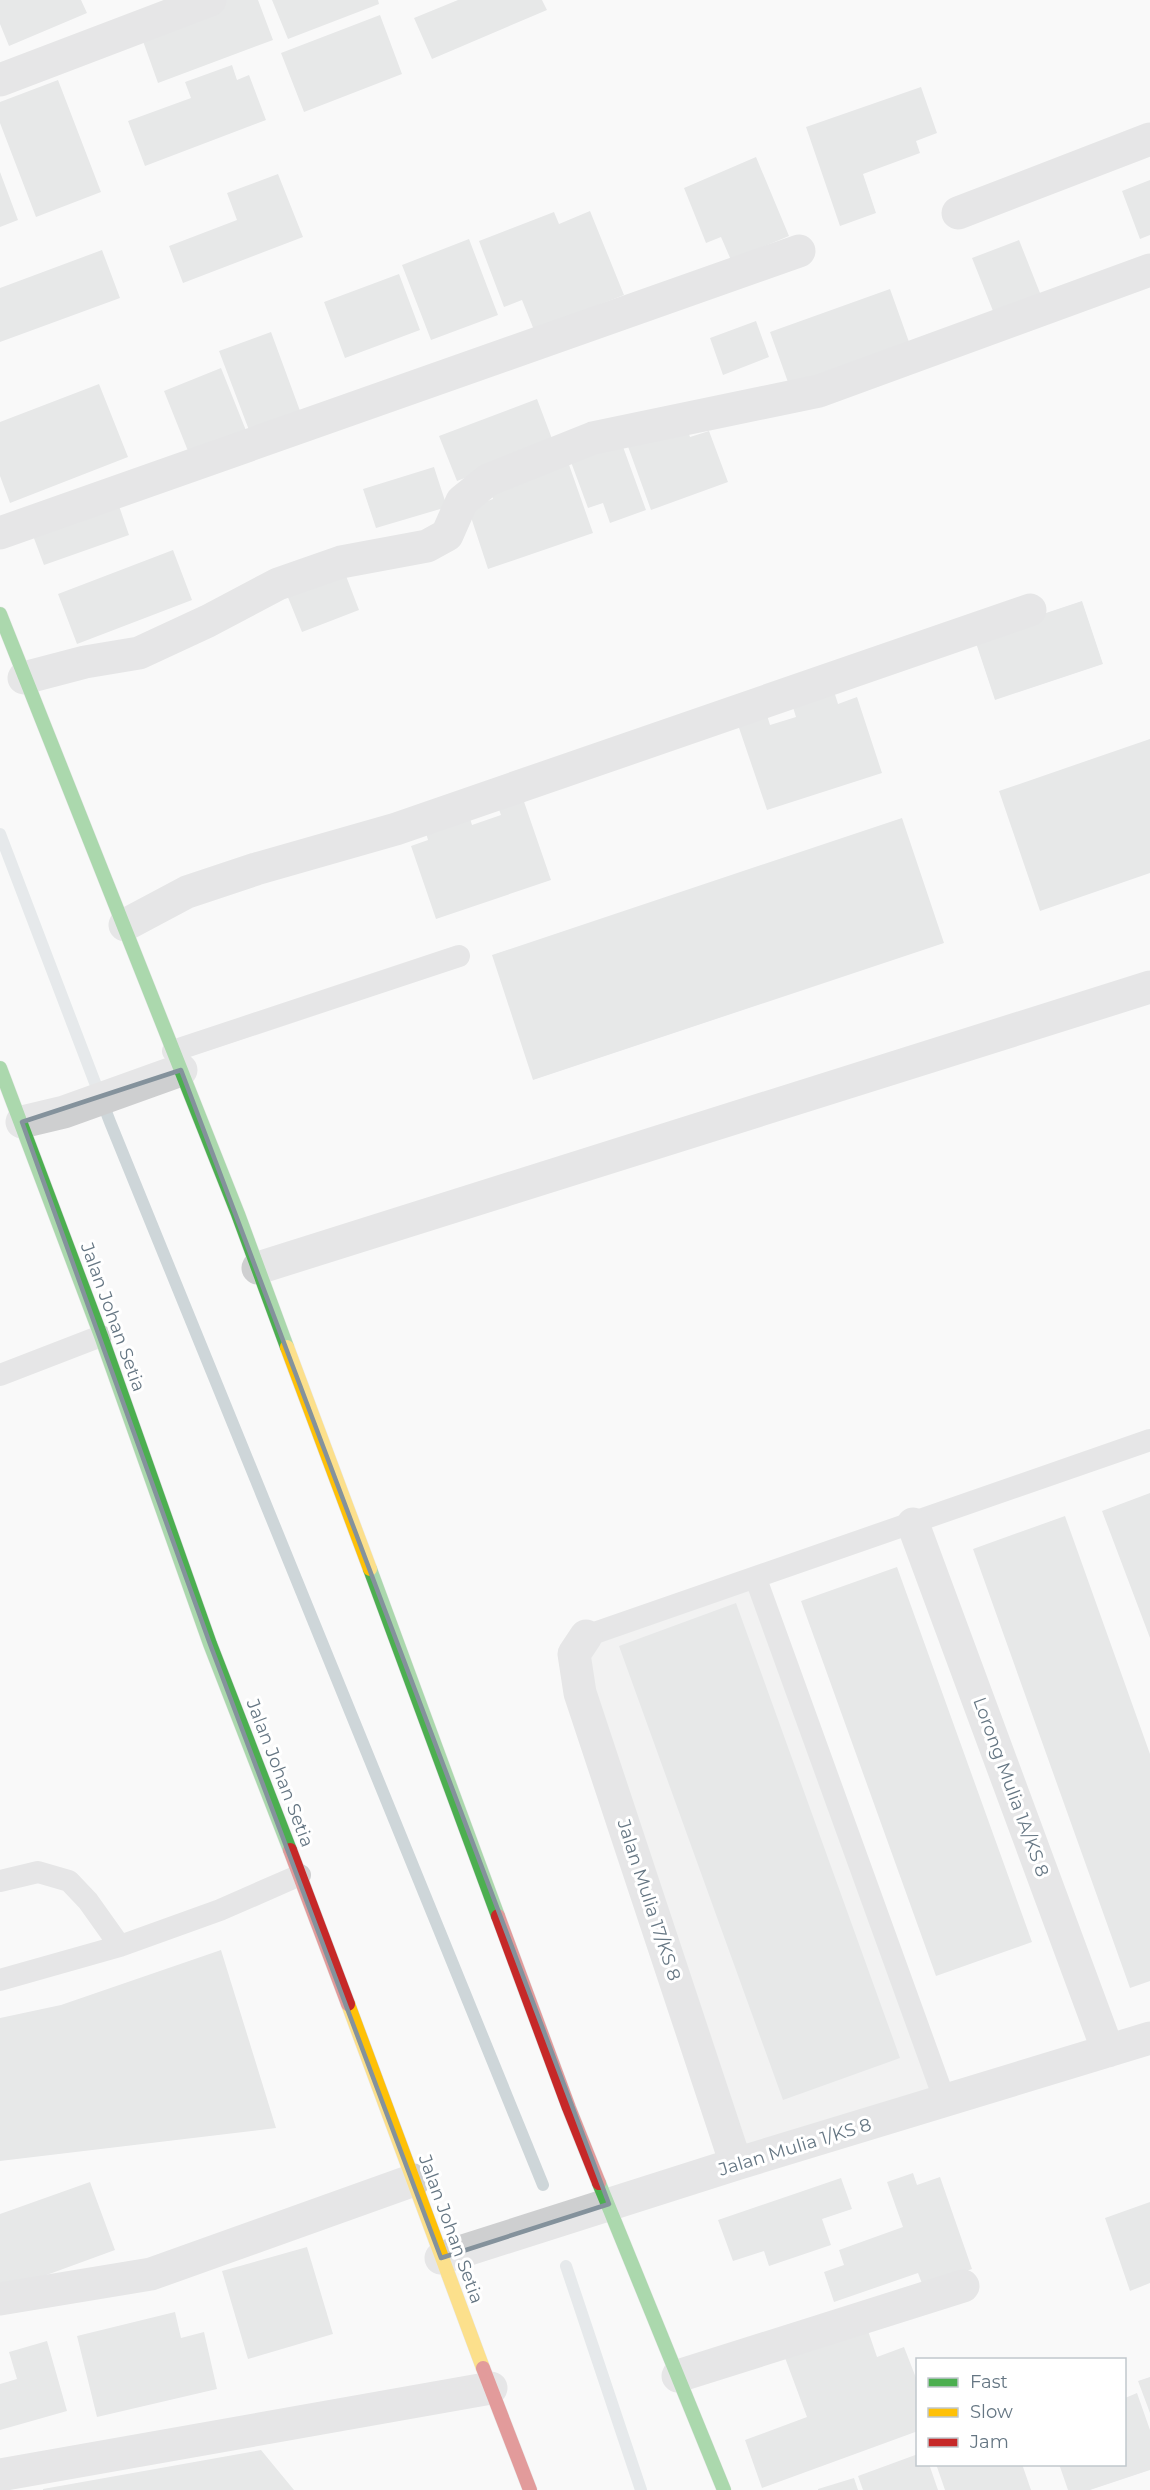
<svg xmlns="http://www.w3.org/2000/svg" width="1150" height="2490" font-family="Montserrat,sans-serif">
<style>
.built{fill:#e8e9e9}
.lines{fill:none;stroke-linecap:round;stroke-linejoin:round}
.stream{stroke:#ced6d9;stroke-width:12}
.building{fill:#d0d2d3}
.fast-casing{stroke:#d5d6d7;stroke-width:15}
.slow-casing{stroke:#d5d6d7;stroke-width:15}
.jam-casing{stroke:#d5d6d7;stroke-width:15}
.lane{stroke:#cecfd0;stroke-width:22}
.street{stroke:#cecfd0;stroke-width:33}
.fast{stroke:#4caf50;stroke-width:14}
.slow{stroke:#ffc107;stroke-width:14}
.jam{stroke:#c62828;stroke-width:14}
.marked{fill:none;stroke:#84929c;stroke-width:4.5;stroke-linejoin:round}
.labels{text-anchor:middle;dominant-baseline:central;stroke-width:6;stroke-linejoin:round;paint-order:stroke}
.street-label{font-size:18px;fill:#657683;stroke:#fff}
</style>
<rect width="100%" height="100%" fill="#f9f9f9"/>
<path class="built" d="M750 1590 933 2089 748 2148 597 1697 587 1656 602 1639Z"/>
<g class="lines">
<path class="stream" d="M0 834 110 1122 543 2185
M566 2266 641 2490"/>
</g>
<path class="building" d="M0 0H81L87 13 9 46 0 24Z
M218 0H258L273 40 158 83 139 30Z
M272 0H378L379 4 288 39Z
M458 0H542L547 10 432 59 414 18Z
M380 15 402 74 304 112 281 53Z
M232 65 237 80 249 75 266 120 145 166 128 121 191 98 185 82Z
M58 80 101 192 36 217 0 123V102Z
M921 87 937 133 916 141 920 153 863 174 876 213 840 226 806 127Z
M756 157 789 236 731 260 721 237 706 243 684 188Z
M0 172 18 220 0 227Z
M278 174 303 237 183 283 169 246 237 220 227 193Z
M1150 180V235L1140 239 1122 191Z
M590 211 624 295 534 330 522 300 504 307 479 241 554 212 559 224Z
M469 239 498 315 431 340 402 265Z
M1019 240 1042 298 995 316 972 258Z
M102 250 120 298 0 342V288Z
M399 274 420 330 345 358 324 302Z
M890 289 909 342 789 385 770 332Z
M756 321 769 357 723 375 710 338Z
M271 332 303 419 252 438 219 351Z
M221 368 247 433 190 456 164 391Z
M99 384 128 457 10 503 0 476V422Z
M537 399 554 444 457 481 439 436Z
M684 420 690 437 709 431 728 482 651 510 626 441Z
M622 444 646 510 610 523 603 503 588 508 571 462Z
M567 459 593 533 488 569 468 508 493 499 489 486Z
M434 467 447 507 376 528 363 489Z
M118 503 129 535 44 565 32 533Z
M173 550 192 600 77 644 58 594Z
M343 568 359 610 302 632 285 590Z
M1082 601 1103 664 995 700 974 637Z
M833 688 838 704 857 697 882 773 767 810 737 722 766 712 770 725 796 717 791 701Z
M1150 739V873L1040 911 999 791Z
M521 793 551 880 436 919 411 846 428 840 424 826 468 812 472 825 501 815 496 801Z
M902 818 944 943 533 1080 492 955Z
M1150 1493V1638L1102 1511Z
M1065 1516 1150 1754V1981L1130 1988 973 1549Z
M897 1567 1032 1942 936 1976 801 1601Z
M736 1603 900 2058 783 2100 619 1646Z
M221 1950 276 2128 0 2161V2018L61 2005Z
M913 2173 917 2185 940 2177 972 2269 923 2286 918 2273 834 2302 824 2272 844 2265 839 2250 903 2227 887 2182Z
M841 2178 852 2209 822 2219 831 2245 769 2266 764 2251 733 2261 718 2220Z
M90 2182 115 2250 0 2292V2214Z
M1150 2202V2283L1130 2291 1105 2218Z
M307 2247 333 2334 248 2359 222 2271Z
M175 2312 181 2338 204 2332 217 2389 97 2417 77 2336Z
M866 2325 877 2357 904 2347 918 2383V2431L762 2488 745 2440 807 2417 784 2355Z
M47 2341 67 2411 0 2430V2384L17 2379 9 2352Z
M1150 2377V2413L1138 2381Z
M1137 2393 1150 2430V2470L1090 2490H1068L1059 2464H1125V2398Z
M261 2450 294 2490H43V2489Z
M918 2454V2464H929L938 2490H863L858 2476Z
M936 2464H1022L1031 2490H945Z
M854 2478 858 2490H818V2489Z"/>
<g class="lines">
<defs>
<path id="fast" d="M0 614 238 1214 287 1347
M0 1068 101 1336 210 1644 290 1850
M370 1569 498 1916
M599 2183 724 2490"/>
<path id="slow" d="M287 1347 370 1569
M348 2004 483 2368"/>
<path id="jam" d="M290 1850 348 2004
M498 1916 569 2108 599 2183
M483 2368 530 2490"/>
</defs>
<use href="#fast" class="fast-casing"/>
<use href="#slow" class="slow-casing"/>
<use href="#jam" class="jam-casing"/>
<path class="lane" d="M173 1051 459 956
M0 1375 101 1336
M756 1579 945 2101
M586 1636 1150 1440
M0 1881 38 1872 69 1881 88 1901 120 1946
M0 1980 120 1946 220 1910 300 1875"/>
<path class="street" d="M0 80 210 0
M958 213 1150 139
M0 533 799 251
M24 678 85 662 139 653 208 621 278 584 341 562 427 546 447 535 462 501 488 480 593 438 819 391 1150 270
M125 925 187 892 256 869 396 829 1030 610
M22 1122 64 1112 181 1070
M258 1268 1150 987
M913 1524 1108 2051
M586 1636 574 1654 580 1693 736 2164
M441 2258 736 2164 1150 2038
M0 2299 151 2274 414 2180
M678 2376 963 2286
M0 2475 491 2388"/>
<use href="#fast" class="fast"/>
<use href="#slow" class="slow"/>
<use href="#jam" class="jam"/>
</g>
<path d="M0 0H1150V2490H0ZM181 1070 609 2204 441 2258 210 1644 22 1122Z" fill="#f9f9f9" fill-opacity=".55" fill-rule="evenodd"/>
<path class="marked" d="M181 1070 609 2204 441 2258 210 1644 22 1122Z"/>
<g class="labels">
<g class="street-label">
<text transform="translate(113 1317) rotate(70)">Jalan Johan Setia</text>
<text transform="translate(280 1773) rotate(69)">Jalan Johan Setia</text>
<text transform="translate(1011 1787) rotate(70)">Lorong Mulia 1A/KS 8</text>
<text transform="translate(649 1900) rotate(72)">Jalan Mulia 17/KS 8</text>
<text transform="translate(795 2147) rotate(-17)">Jalan Mulia 1/KS 8</text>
<text transform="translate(451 2229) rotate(70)">Jalan Johan Setia</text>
</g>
</g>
<rect x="916" y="2358" width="210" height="108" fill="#ffffff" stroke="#c1c8cd" stroke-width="1.5"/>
<rect x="928" y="2378" width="30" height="9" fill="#4caf50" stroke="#c1c8cd" stroke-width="1.5"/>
<text x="970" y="2388" font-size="18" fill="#657683">Fast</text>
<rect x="928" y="2408" width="30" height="9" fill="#ffc107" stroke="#c1c8cd" stroke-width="1.5"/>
<text x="970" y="2418" font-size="18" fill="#657683">Slow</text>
<rect x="928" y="2438" width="30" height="9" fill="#c62828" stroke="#c1c8cd" stroke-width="1.5"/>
<text x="970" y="2448" font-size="18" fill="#657683">Jam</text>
</svg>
